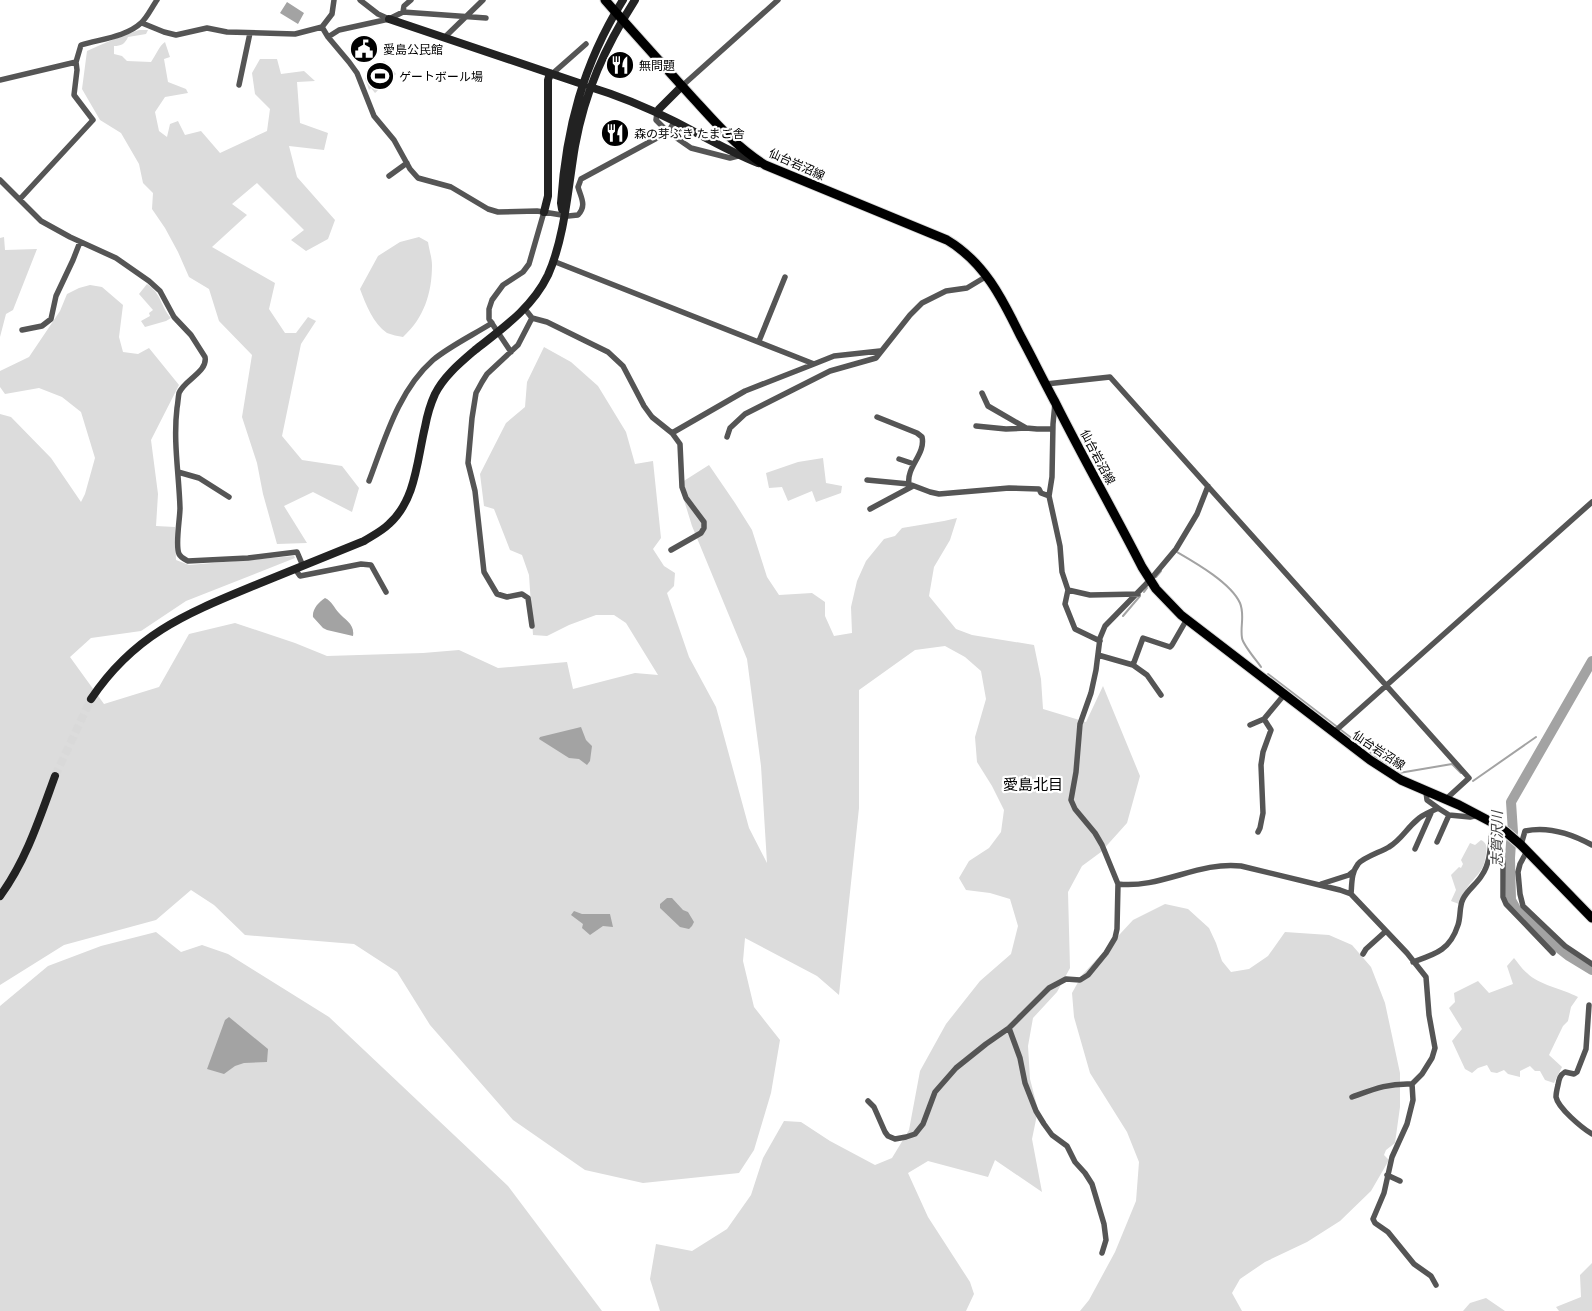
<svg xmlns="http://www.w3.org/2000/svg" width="1592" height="1311" font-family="'IBM Plex Sans','Noto Sans JP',sans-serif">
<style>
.green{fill:#dcdcdc}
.water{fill:#a3a3a3}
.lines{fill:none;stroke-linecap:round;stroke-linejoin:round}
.stream{stroke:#a3a3a3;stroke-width:2}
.river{stroke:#a3a3a3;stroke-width:10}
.secondary-tunnel{stroke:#d9d9d9;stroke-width:8;stroke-dasharray:8 4;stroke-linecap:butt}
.primary-casing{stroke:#dbdbdb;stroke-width:11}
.street{stroke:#555;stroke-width:5.5}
.secondary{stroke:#222;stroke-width:8}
.primary{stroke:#000;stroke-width:9}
.labels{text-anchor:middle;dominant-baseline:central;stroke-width:4.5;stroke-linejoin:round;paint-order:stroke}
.poi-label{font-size:12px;fill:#000;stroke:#fff;text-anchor:start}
.street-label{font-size:12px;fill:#000;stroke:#fff}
.water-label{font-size:14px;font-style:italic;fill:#444;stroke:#fff}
.quarter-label{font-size:15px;fill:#000;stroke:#fff}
</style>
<rect width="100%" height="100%" fill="#fff"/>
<path class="green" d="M139 30H148L146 34 128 37C125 44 121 46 114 46V54L122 56 127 61 151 62C156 55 159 46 165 42L170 57 164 59 168 82 186 89 188 93 165 97 155 112 159 131 167 137 170 124 178 121 185 135 201 131 220 153 267 131 270 109 255 94 252 73 260 59H277L281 74 304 71 315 81 297 82 300 123 328 133 324 150 289 146 297 177 335 220 328 239 306 251 291 240 304 230 257 183 232 204 247 215 212 247 275 283 269 309 285 333H296L308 317 316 321 301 344 282 436 302 460 342 466 359 488 352 512 313 492 284 506 307 543 277 544 263 494 257 463 242 417 252 355 219 321 209 289 189 277 178 252 165 228 152 209 153 193 143 183 139 164 121 133 100 120 82 89 87 51C104 43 121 36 139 30Z
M384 61 396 74 375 93 371 88 369 90 365 78Z
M4 237 5 250 37 249 13 310 6 314 0 337V238Z
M419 237 428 242C429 249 432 258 432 265 432 293 424 318 403 337 398 336 392 335 387 333 373 323 366 305 360 289L378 256 400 242Z
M147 284C162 294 160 306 171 318L166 321 145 327 141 321 150 316 149 313 153 310 139 294Z
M90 285 102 287 123 305 119 337 123 352 138 354 149 348 179 385 151 440 158 494 156 526 175 527 176 560 189 565 294 556 295 558 186 601 141 631 91 638 70 657 104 704 159 687 189 634 235 623 295 643 327 656 423 653 459 650 498 668 567 662 573 689 635 673 658 675 626 623 614 615H596L569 625 547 636 533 635 529 575 522 555 510 550 494 509 484 506 480 474 506 423 525 407 527 382 544 347 571 362 598 386 626 432 635 464 653 461 661 538 653 549 664 566 675 573 674 586 667 593 689 657 716 707 749 828 767 863 761 766 747 659 692 526 679 484 709 465 735 503 752 530 767 577 779 595 812 593 825 602V616L834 636 852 633 851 607 857 581 866 561 884 539 895 536 902 528 944 521 957 518 950 540 934 567 929 596 956 629 972 635 1034 645 1041 679 1043 709 1086 722 1103 686 1140 776 1127 823 1101 852 1082 866 1068 892 1070 968 1057 992 1033 1018 1028 1046 1030 1079 1038 1110 1032 1139 1042 1192 995 1160 988 1177 928 1161 908 1173 928 1217 970 1282 974 1294 966 1311H660L650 1279 656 1244 692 1251 727 1229 751 1195 763 1158 784 1121 801 1122 830 1141 875 1165 892 1158 909 1130 920 1071 946 1024 980 981 1011 954 1018 926 1010 899 990 893 966 890 959 878 969 861 989 848 1001 832 1004 810 992 786 977 762 975 737 986 699 981 671 965 657 945 646 915 650 859 690V808L839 995 817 976 745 938 743 961 754 1007 780 1040 771 1093 754 1150 739 1173 643 1183 585 1170 513 1120 430 1025 397 972 354 944 245 935 214 905 191 890 156 920 64 945 0 985V414L11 417 51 458 81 502 85 494 95 458 81 412 62 397 39 388 5 394 0 387V371L29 357 60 311 67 294 79 288Z
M823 458 826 483 842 486 841 493 816 502 812 491 788 501 782 487 769 488 766 473 798 462Z
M1481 840C1487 843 1487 847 1486 854 1484 870 1479 873 1469 885 1465 890 1462 898 1459 904L1451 901 1456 890 1451 875 1459 867 1461 868 1463 864 1461 860 1470 843 1475 845Z
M1165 904 1188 909 1209 928 1216 943 1222 961 1231 972 1249 969 1268 956 1285 932 1329 935 1352 945 1371 967 1385 1003 1400 1073V1107L1395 1143 1386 1150 1384 1155 1389 1160 1371 1191 1340 1221 1307 1242 1265 1262 1240 1279 1232 1293 1242 1311H1080L1089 1300 1115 1252 1136 1201 1139 1162 1127 1132 1090 1073 1074 1017 1072 993 1082 975 1133 920Z
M156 932 181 952 202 945 228 954 329 1017 508 1186 602 1311H0V1006L48 966 101 946Z
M1514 958C1518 963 1522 969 1527 973 1539 985 1563 989 1578 997L1571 1007 1568 1021 1563 1026 1549 1055 1562 1067 1554 1083 1545 1080 1540 1071H1535L1530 1066 1520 1071V1077L1508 1074 1504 1070 1497 1073 1491 1072 1487 1065 1478 1068 1472 1073 1465 1069 1452 1041 1462 1029 1449 1008 1455 1002 1454 993 1478 981 1489 993 1513 984 1507 966Z
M1592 1263V1311H1559L1556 1307 1581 1297 1580 1275Z
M1486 1298 1505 1311H1463L1470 1303Z"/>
<path class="water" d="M287 2 304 13 298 24 280 13Z
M325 598C332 601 334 608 339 613 345 620 355 624 353 636L327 630 323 628 313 617C312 609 319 602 325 598Z
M581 727 586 740 592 746 590 761 587 765 579 759 569 758 539 739 540 737Z
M667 898H672L683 910 688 912 694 922 692 926 689 929 680 927 660 908V904Z
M574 911 582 914H610L613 927 603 926 590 935 582 928 583 924 571 915Z
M229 1017 268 1049 267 1062 244 1063 235 1066 224 1074 207 1069 225 1020Z"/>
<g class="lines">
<path class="stream" d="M1177 552C1196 563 1231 583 1240 603 1245 615 1240 626 1242 638 1243 645 1257 661 1261 667
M1156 577 1161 571
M1144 592 1147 588
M1123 616 1140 596
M1268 674 1336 726
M1341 730 1380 760 1399 773 1452 764 1461 773
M1542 740 1546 742
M1473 781 1536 737"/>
<path class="river" d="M1592 661 1511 802 1513 832 1511 843 1510 858 1511 900 1516 909 1555 945 1569 956 1592 970"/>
<path class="secondary-tunnel" d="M55 776 91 699"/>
<defs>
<path id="primary" d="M605 0C634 33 663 65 692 97 715 122 736 147 765 165L947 240C984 262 1002 298 1020 335 1032 357 1043 380 1055 402 1083 458 1114 512 1142 567L1156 589 1181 615 1370 760 1401 780 1459 805 1495 824 1506 832 1521 845 1592 918"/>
</defs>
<use href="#primary" class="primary-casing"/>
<path class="street" d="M360 0 378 14 389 19
M403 12 486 18
M142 23 164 32 176 35 207 28 227 32 295 34 322 27 332 14 334 0
M322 27 328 37 349 62 357 73 374 116 394 140 410 169 418 178 451 187 488 209 498 212 537 211 568 216 578 215C587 205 581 198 578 187L581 179 668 132 675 121
M328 37 339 30 389 19 403 12 404 6 411 0
M445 37 483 0
M552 74 586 44
M0 80 76 62
M239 85 250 33
M682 86 778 0
M657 113 656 120 668 132 691 148 730 158 742 155
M389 176 407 163
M0 180 41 221 70 237 116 258 149 281 160 291 174 317 191 335 205 357C208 372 184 380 179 393 178 398 178 403 177 408 173 442 179 474 180 508 180 519 175 545 179 554 181 558 184 559 188 561L248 558 297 552 303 566
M20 199 93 120 74 95 77 70 76 62 81 45C100 39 126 37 141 23 147 18 152 7 157 0
M553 261 814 364
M525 309 532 318 547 322 608 352 623 366 644 406 652 417 672 433 680 444 682 487 686 498 704 522V528L701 533 671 550
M22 330 42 326 51 319 56 296 73 260 80 242
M759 341 785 277
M511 352 489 319V309L492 300 503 285 523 272 529 264 544 212
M1046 384 1110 377 1469 778 1446 799
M982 393 988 406 1026 428
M1055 403 1053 424 1052 477 1049 496 1060 546 1062 572 1068 590 1090 595 1138 594
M877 417 917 433 922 437C926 454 906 467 909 484L930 492 939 494 1009 488 1039 489 1041 493 1049 496
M976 426 1006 429 1026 428 1037 429H1052
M672 433 745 391 814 364 834 356 880 351
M727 437 730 428 745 414 830 371 876 358 910 315 922 303 946 291 967 288 987 276
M899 459 914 464
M178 472 199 478 229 497
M867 480 909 484
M369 481C385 439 398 391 433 360 450 346 473 335 492 323
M870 509 913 486
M295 569 300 576 361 564 371 565 386 592
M1068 590 1065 604 1075 629 1100 641
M532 626 528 598 522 594 507 597 497 594 484 572 475 491 468 463 472 418 476 393 482 382 487 374 518 345 532 318
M1098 655 1133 665 1143 638 1170 647 1172 645 1187 619
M1133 665 1147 675 1161 695
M1250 725 1264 719 1284 695
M1333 733 1592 502
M1426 792 1427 800 1438 808
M1258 832 1260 828 1263 813 1261 765 1263 752 1271 730 1264 719
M1491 841 1502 858 1503 862V897L1506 904 1553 953
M1437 842 1449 815
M1521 845 1525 831C1548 826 1572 834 1592 845
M1415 849 1431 813
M1527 851 1520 864 1518 872 1520 894 1523 906 1565 946 1592 964
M1118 884C1160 889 1199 861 1241 866L1340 890 1351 894 1407 953 1426 977 1429 1015 1435 1048 1432 1058 1422 1074 1412 1084 1413 1100 1407 1124 1392 1157 1384 1193 1373 1219 1375 1223 1388 1232 1414 1264 1431 1276 1436 1285
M1321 884 1349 875 1354 871
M1351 894C1352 884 1351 873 1358 864 1364 857 1381 852 1389 847 1401 840 1407 828 1417 820 1423 814 1431 812 1438 808L1449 815 1470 817 1479 815
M1363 954 1366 949 1386 931
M1413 962C1436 954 1450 950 1458 925 1461 916 1459 907 1463 899 1468 889 1477 884 1482 875 1492 861 1490 839 1493 823
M1589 1005 1586 1049 1577 1072 1574 1074 1565 1072C1560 1075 1559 1079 1558 1085 1557 1089 1556 1093 1556 1097 1558 1108 1582 1128 1592 1134
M1009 1028 1020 1058 1025 1083 1036 1111 1044 1124 1052 1135 1067 1146 1075 1162 1085 1173 1092 1184 1104 1224 1106 1240 1102 1253
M1352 1097C1374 1089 1388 1083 1412 1084
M868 1101 874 1107 885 1132 888 1136 895 1139 906 1137 915 1134 923 1124 935 1092 956 1068 986 1044 1009 1028 1049 988 1066 979 1080 980 1088 975 1106 953 1115 938 1117 929 1118 884 1102 845 1095 833 1075 809 1071 800 1076 772 1080 724 1091 693 1096 670 1100 638 1105 626 1150 580 1176 549 1197 514 1208 486
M1387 1175 1400 1181"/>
<path class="secondary" d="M389 19 582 84
M590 87C620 96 648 108 676 122 703 136 730 152 758 163
M657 113 659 109 682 86
M562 209 561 203C566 129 583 64 623 0
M544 212 548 196V80L550 73
M91 699C135 633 188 613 258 584 293 570 329 555 364 541 372 536 382 531 389 524 416 500 417 460 425 427 427 416 430 405 435 394 444 376 460 363 475 350 503 328 532 308 548 275 565 237 568 187 575 146 585 91 605 47 635 0
M0 896C26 861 40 817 55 776"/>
<use href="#primary" class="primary"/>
</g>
<defs>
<symbol id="civic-disc" viewBox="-11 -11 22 22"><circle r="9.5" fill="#000" stroke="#fff"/><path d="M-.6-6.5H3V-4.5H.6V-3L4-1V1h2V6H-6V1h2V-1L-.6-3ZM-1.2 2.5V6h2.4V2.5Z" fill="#fff"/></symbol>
<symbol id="restaurant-disc" viewBox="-11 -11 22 22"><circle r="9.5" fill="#000" stroke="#fff"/><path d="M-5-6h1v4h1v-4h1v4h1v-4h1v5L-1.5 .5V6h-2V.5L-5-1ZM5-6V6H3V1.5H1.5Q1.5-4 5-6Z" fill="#fff"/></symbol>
<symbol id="stadium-disc" viewBox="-11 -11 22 22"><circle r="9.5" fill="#000" stroke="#fff"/><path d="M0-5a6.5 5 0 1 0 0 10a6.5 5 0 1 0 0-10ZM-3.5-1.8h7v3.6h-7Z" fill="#fff"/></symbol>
</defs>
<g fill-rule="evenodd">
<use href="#civic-disc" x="348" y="33" width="32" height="32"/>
<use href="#restaurant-disc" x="604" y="49" width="32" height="32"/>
<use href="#stadium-disc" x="364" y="60" width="32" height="32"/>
<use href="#restaurant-disc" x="599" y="117" width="32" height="32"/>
</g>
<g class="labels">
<g class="poi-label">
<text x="383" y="49">愛島公民館</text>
<text x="639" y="65">無問題</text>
<text x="399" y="76">ゲートボール場</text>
<text x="634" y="133">森の芽ぶき たまご舎</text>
</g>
<g class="street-label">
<text transform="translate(797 164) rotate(24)">仙台岩沼線</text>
<text transform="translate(1098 457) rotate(62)">仙台岩沼線</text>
<text transform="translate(1379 750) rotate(34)">仙台岩沼線</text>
</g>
<g class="water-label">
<text transform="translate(1497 839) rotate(-90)">志賀沢川</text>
</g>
<g class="quarter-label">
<text x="1033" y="784">愛島北目</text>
</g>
</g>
</svg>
